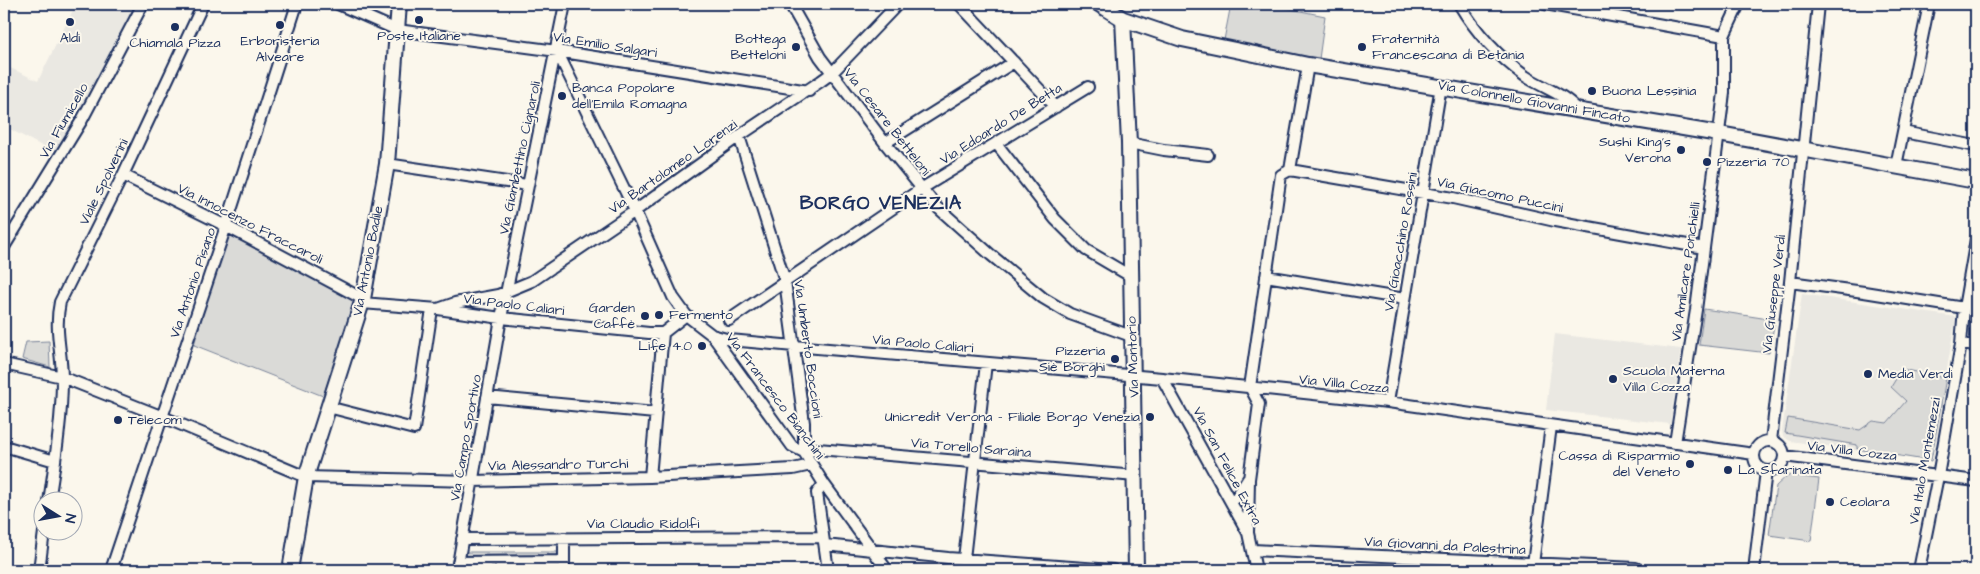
<svg xmlns="http://www.w3.org/2000/svg" width="1980" height="574" font-family="'Architects Daughter',sans-serif">
<style>
.built{fill:#eae8e2}
.green{fill:#dadad7;stroke:#7a849a}
.lines{fill:none;stroke-linecap:round;stroke-linejoin:round}
.street-casing{stroke:#1b2f5e;stroke-width:14}
.secondary-casing{stroke:#1b2f5e;stroke-width:18}
.street{stroke:#fbf7ec;stroke-width:10}
.secondary{stroke:#fbf7ec;stroke-width:14}
.poi-dot{fill:#1b2f5e;stroke:#fbf7ec;stroke-width:2}
.labels{text-anchor:middle;dominant-baseline:central;stroke-width:4;stroke-linejoin:round;paint-order:stroke}
.poi-label{font-size:14px;fill:#1b2f5e;stroke:#fbf7ec;text-anchor:start}
.street-label{font-size:14px;fill:#1b2f5e;stroke:#fbf7ec}
.district-label{font-size:19px;font-weight:bold;letter-spacing:1px;fill:#1b2f5e;stroke:#fbf7ec}
</style>
<rect width="100%" height="100%" fill="#fbf7ec"/>
<filter id="ink" filterUnits="userSpaceOnUse"><feTurbulence type="fractalNoise" baseFrequency=".02" numOctaves="2"/><feDisplacementMap in="SourceGraphic" scale="10" xChannelSelector="R" yChannelSelector="G"/><feConvolveMatrix kernelMatrix="1 2 1 2 8 2 1 2 1" color-interpolation-filters="sRGB"/></filter>
<g filter="url(#ink)">
<path class="built" d="M76 4H135L82 110 57 154 4 126V65L38 81Z
M1802 294 1956 317 1931 461 1790 441 1783 436 1782 431Z
M1555 334 1681 349 1670 424 1546 410Z"/>
<path class="green" d="M1231 4H1266L1325 16 1319 59 1224 40Z
M226 232 356 301 323 396 194 345Z
M1704 309 1775 320 1769 353 1699 345Z
M49 341 50 367 22 359 26 342Z
M1902 369 1946 378 1931 461 1857 449V445L1785 433 1788 418 1860 430 1873 421 1887 423 1906 401 1891 387Z
M1788 475 1819 479 1811 541 1769 535 1776 486Z
M466 552H559V556H466Z"/>
<g class="lines">
<defs>
<path id="street" d="M338 4 397 30 557 51 809 91
M790 4 820 57 885 143 936 206 991 255 1043 298 1070 314 1131 336
M959 4 1056 107
M1459 4C1475 31 1499 57 1525 76 1543 88 1563 93 1578 110
M1545 4 1724 36
M557 51 635 211 673 297 686 315 712 335 792 446 804 452 824 484 887 570
M1903 132 1976 146
M739 136 785 281 804 423V452
M885 143 1014 62
M996 143 1055 219 1086 250 1132 277
M1129 143 1164 150 1208 155
M387 164 527 185
M1896 166 1929 4
M1290 170 1453 198 1555 221 1704 248
M123 175 226 226 363 299
M4 247 82 120 143 4
M1266 276 1405 299
M1790 282 1864 292 1964 308
M362 303 438 309 501 318 649 333H663L686 315
M438 309 455 303 498 295 532 281 635 211 739 136 821 81 832 73 898 4
M729 320 921 189 1088 87
M712 335 730 340 794 346 1162 378 1388 402 1754 454
M1961 344 1976 346
M4 364 62 377 163 417 306 477 472 481 650 477 793 469 811 465
M1162 378 1248 533 1256 570
M487 397 655 413
M1388 402 1441 86
M328 407 414 429 432 309
M1754 456a15 15 0 1 1 30 0a15 15 0 1 1-30 0Z
M1771 441 1790 282 1818 4
M1675 443 1696 310 1724 93V36L1739 4
M4 446 55 461
M804 452 818 449 1136 476
M1784 456 1976 481
M650 477 663 333
M824 484 817 493 828 570
M1231 501 1236 498 1248 479
M49 502C55 461 62 419 62 379 62 351 54 330 60 302L123 175 203 4
M1248 533 1249 479 1259 404 1250 387 1281 175 1290 170 1308 65
M462 539 823 537
M825 545 948 558 1113 570
M1253 550 1636 568
M964 559 986 363
M458 562 564 561
M1533 564 1551 426
M39 570 44 532
M111 570 226 226 297 4
M457 570 501 318 565 4
M564 570V538
M1754 570 1766 471
M1919 570 1938 476 1961 344 1964 308 1976 239"/>
<path id="secondary" d="M1099 4 1123 19 1182 39 1308 65 1719 134 1976 181
M1123 19 1129 143 1136 570
M290 570 306 477 363 299 387 164 399 4"/>
</defs>
<use href="#street" class="street-casing"/>
<use href="#secondary" class="secondary-casing"/>
<use href="#street" class="street"/>
<use href="#secondary" class="secondary"/>
</g>
</g>
<g class="poi-dot">
<circle cx="419" cy="20" r="5"/>
<circle cx="70" cy="22" r="5"/>
<circle cx="280" cy="25" r="5"/>
<circle cx="175" cy="27" r="5"/>
<circle cx="796" cy="47" r="5"/>
<circle cx="1362" cy="47" r="5"/>
<circle cx="1592" cy="91" r="5"/>
<circle cx="562" cy="96" r="5"/>
<circle cx="1681" cy="150" r="5"/>
<circle cx="1707" cy="162" r="5"/>
<circle cx="659" cy="315" r="5"/>
<circle cx="645" cy="316" r="5"/>
<circle cx="702" cy="346" r="5"/>
<circle cx="1115" cy="359" r="5"/>
<circle cx="1868" cy="374" r="5"/>
<circle cx="1613" cy="379" r="5"/>
<circle cx="1150" cy="417" r="5"/>
<circle cx="118" cy="420" r="5"/>
<circle cx="1690" cy="464" r="5"/>
<circle cx="1728" cy="470" r="5"/>
<circle cx="1830" cy="502" r="5"/>
</g>
<g class="labels">
<g class="poi-label">
<text x="419" y="36" text-anchor="middle">Poste Italiane</text>
<text x="70" y="38" text-anchor="middle">Aldi</text>
<text x="786" y="39" text-anchor="end">Bottega<tspan x="786" dy="16">Betteloni</tspan></text>
<text x="1372" y="39">Fraternità<tspan x="1372" dy="16">Francescana di Betania</tspan></text>
<text x="280" y="41" text-anchor="middle">Erboristeria<tspan x="280" dy="16">Alveare</tspan></text>
<text x="175" y="43" text-anchor="middle">Chiamala Pizza</text>
<text x="572" y="88">Banca Popolare<tspan x="572" dy="16">dell'Emila Romagna</tspan></text>
<text x="1602" y="91">Buona Lessinia</text>
<text x="1671" y="142" text-anchor="end">Sushi King's<tspan x="1671" dy="16">Verona</tspan></text>
<text x="1717" y="162">Pizzeria 70</text>
<text x="635" y="308" text-anchor="end">Garden<tspan x="635" dy="16">Caffè</tspan></text>
<text x="669" y="315">Fermento</text>
<text x="692" y="346" text-anchor="end">Life 4.0</text>
<text x="1105" y="351" text-anchor="end">Pizzeria<tspan x="1105" dy="16">Siè Borghi</tspan></text>
<text x="1623" y="371">Scuola Materna<tspan x="1623" dy="16">Villa Cozza</tspan></text>
<text x="1878" y="374">Media Verdi</text>
<text x="1140" y="417" text-anchor="end">Unicredit Verona - Filiale Borgo Venezia</text>
<text x="128" y="420">Telecom</text>
<text x="1680" y="456" text-anchor="end">Cassa di Risparmio<tspan x="1680" dy="16">del Veneto</tspan></text>
<text x="1738" y="470">La Sfarinata</text>
<text x="1840" y="502">Ceolara</text>
</g>
<g class="street-label">
<text transform="translate(605 45) rotate(9)">Via Emilio Salgari</text>
<text transform="translate(1534 102) rotate(10)">Via Colonnello Giovanni Fincato</text>
<text transform="translate(64 121) rotate(-60)">Via Fiumicello</text>
<text transform="translate(887 122) rotate(52)">Via Cesare Betteloni</text>
<text transform="translate(1001 124) rotate(-32)">Via Edoardo De Betta</text>
<text transform="translate(520 158) rotate(-78)">Via Giambettino Cignaroli</text>
<text transform="translate(673 167) rotate(-35)">Via Bartolomeo Lorenzi</text>
<text transform="translate(104 182) rotate(-64)">Viale Spolverini</text>
<text transform="translate(1500 195) rotate(12)">Via Giacomo Puccini</text>
<text transform="translate(250 224) rotate(27)">Via Innocenzo Fraccaroli</text>
<text transform="translate(1401 242) rotate(-80)">Via Gioacchino Rossini</text>
<text transform="translate(368 261) rotate(-79)">Via Antonio Badile</text>
<text transform="translate(1686 272) rotate(-82)">Via Amilcare Ponchielli</text>
<text transform="translate(193 283) rotate(-71)">Via Antonio Pisano</text>
<text transform="translate(1774 294) rotate(-83)">Via Giuseppe Verdi</text>
<text transform="translate(514 305) rotate(7)">Via Paolo Caliari</text>
<text transform="translate(923 344) rotate(5)">Via Paolo Caliari</text>
<text transform="translate(808 349) rotate(82)">Via Umberto Boccioni</text>
<text transform="translate(1133 357) rotate(-92)">Via Montorio</text>
<text transform="translate(1344 384) rotate(6)">Via Villa Cozza</text>
<text transform="translate(775 396) rotate(53)">Via Francesco Bianchini</text>
<text transform="translate(466 438) rotate(-80)">Via Campo Sportivo</text>
<text transform="translate(971 448) rotate(5)">Via Torello Saraina</text>
<text transform="translate(1852 451) rotate(7)">Via Villa Cozza</text>
<text transform="translate(1925 461) rotate(-80)">Via Italo Montemezzi</text>
<text transform="translate(558 465) rotate(-1)">Via Alessandro Turchi</text>
<text transform="translate(1227 466) rotate(62)">Via San Felice Extra</text>
<text x="643" y="524">Via Claudio Ridolfi</text>
<text transform="translate(1445 546) rotate(3)">Via Giovanni da Palestrina</text>
</g>
<g class="district-label">
<text x="881" y="203">BORGO VENEZIA</text>
</g>
</g>
<rect width="1980" height="574" fill="none" stroke="#fbf7ec" stroke-width="20"/>
<rect x="10" y="10" width="1960" height="554" fill="none" stroke="#1b2f5e" stroke-width="2" filter="url(#ink)"/>
<g transform="translate(58 516) rotate(101)"><circle r="24" fill="#fbf7ec" stroke="#a1a7b3"/>
<path d="M0-4L9 19L0 12L-9 19Z" fill="#1b2f5e"/>
<text y="-8" font-size="14" font-weight="bold" text-anchor="middle" fill="#1b2f5e">N</text>
</g>
</svg>
